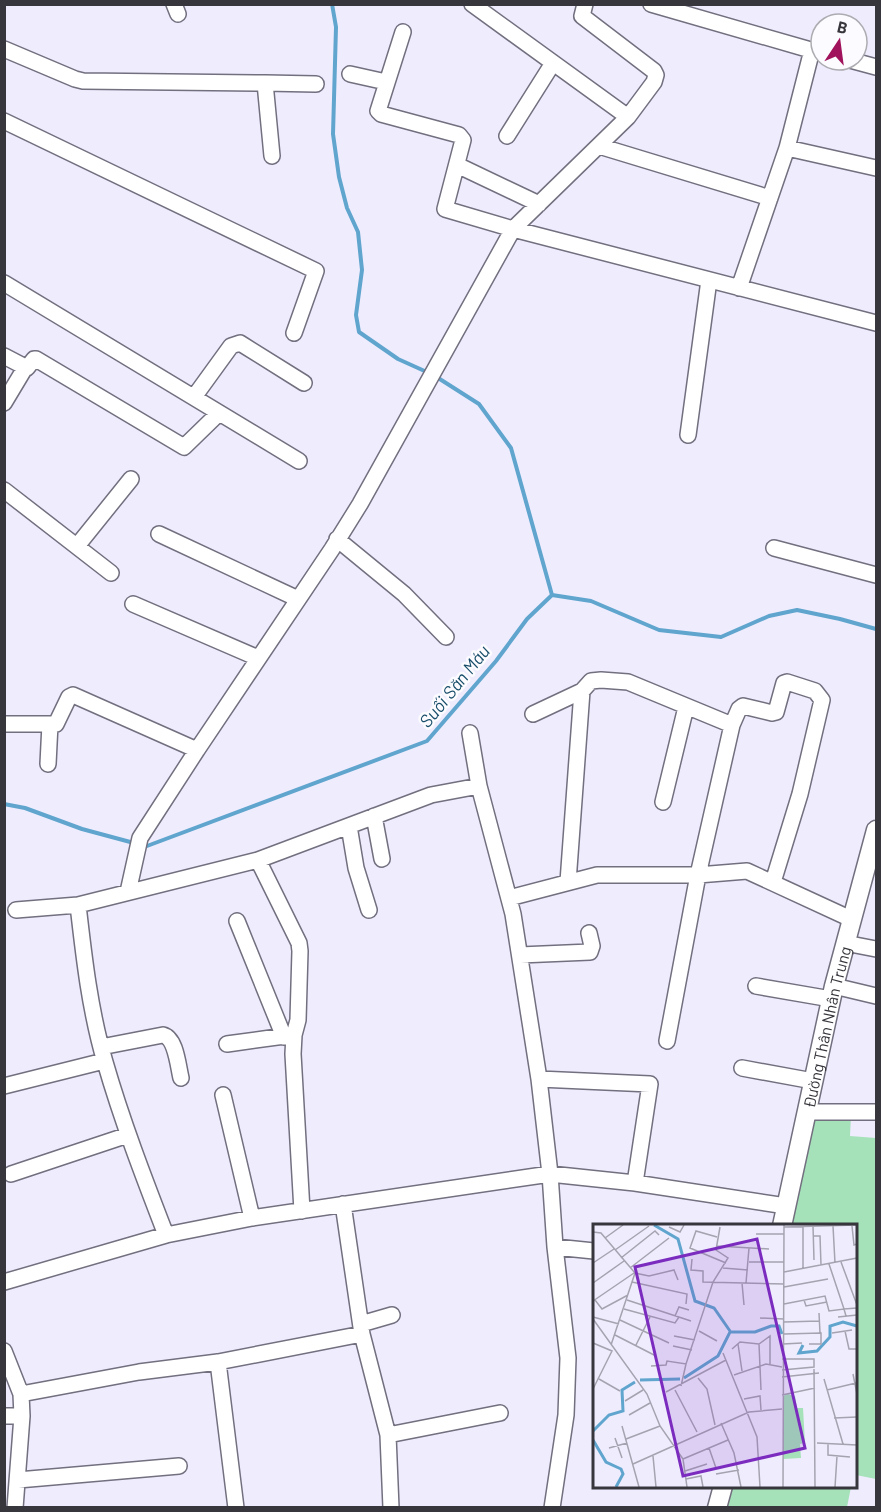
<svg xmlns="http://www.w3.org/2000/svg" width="881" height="1512" font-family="Barlow,sans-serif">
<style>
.green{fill:#a6e2b9}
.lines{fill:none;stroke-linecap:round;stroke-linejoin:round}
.stream{stroke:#60a5cd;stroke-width:4}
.minor-casing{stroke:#726f7f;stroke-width:18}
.tertiary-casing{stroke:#726f7f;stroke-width:21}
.minor{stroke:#fff;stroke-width:15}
.tertiary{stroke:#fff;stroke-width:18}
.labels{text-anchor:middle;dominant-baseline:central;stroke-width:5;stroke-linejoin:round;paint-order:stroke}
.street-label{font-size:16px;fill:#37363c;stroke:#fcfbff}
.water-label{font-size:18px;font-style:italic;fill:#184e6a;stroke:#fcfbff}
.inset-river{fill:none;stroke:#60a5cd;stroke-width:3}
.inset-road{fill:none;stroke:#a5a3b0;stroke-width:1.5}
.view{fill:#7b2cbf;fill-opacity:0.15;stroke:#7b2cbf;stroke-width:3}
.inset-edge{fill:none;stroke:#37363c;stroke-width:3}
</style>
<rect width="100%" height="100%" fill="#efecfe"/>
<path class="green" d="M851 1115 850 1136 876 1138V1479L856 1475V1226H789L813 1118Z
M730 1487H851L847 1507 725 1508Z"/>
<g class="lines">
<path class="stream" d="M332 4 336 27 333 134 339 177 347 208 358 232 362 270 356 315 359 332 398 359 429 373
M435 376 479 404 511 448 552 595
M4 804 25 808 82 829 134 843
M141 845 147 846 427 741 496 661 527 619 552 595 591 601 659 630 721 637 769 616 797 610 840 619 876 629"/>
<defs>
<path id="minor" d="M174 4 178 14
M472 4 628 117
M651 4 821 53
M403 32 378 111 381 114 459 135 463 140 445 209 513 229 876 323
M4 49 75 79 83 81 265 83 272 156
M850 60 876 67
M350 74 386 82
M265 83 316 84
M4 121 316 271 294 333
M507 136 553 63
M599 146 770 198
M787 148 876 168
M457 165 539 204
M4 283 299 461
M739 288 787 148 812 50
M4 356 27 368 34 359H36L184 447 219 413
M194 397 231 346 240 343 304 383
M4 403 25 368
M688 435 709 280
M4 490 111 573
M159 534 298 599
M337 539 404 594 446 637
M77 546 131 479
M774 548 876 575
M133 604 258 658
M533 714 582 691 591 681 601 680 628 682 732 725
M4 724H56L69 697 73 695 197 750 332 549 360 504 513 229 628 117 654 82 656 75 654 71 582 16 585 4
M470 733 479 786 513 914 539 1079 550 1174 555 1247 568 1358 566 1415 552 1508
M48 764 50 724
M663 802 686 707
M374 816 382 859
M349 826 356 868 369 910
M258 860 299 943 300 951 298 1020 294 1035 293 1054 302 1211
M568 882 582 691
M128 892 140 838 197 750
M509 898 597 875H698L747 871 851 919
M78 905C84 958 90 1011 105 1062 122 1121 144 1178 166 1235
M16 910 78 905 258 860 431 795 479 786
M237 921 284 1037
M845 943 876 949
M520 955 590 952 592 946 589 933
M756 986 831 999
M834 986 876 996
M667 1041 698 875 732 725 739 709 743 706 772 713 776 712 784 683 787 682 815 691 822 700 800 794 773 882
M227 1044 292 1035
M101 1047 163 1035C176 1038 178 1066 181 1078
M742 1068 813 1081
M539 1079 650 1084 635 1183
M4 1086 104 1061
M223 1095 252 1218
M806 1112H876
M11 1174 128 1135
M343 1204 362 1334 388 1435 391 1508
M555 1247 594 1251
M4 1282 166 1235 252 1218 550 1174 635 1183 786 1206
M361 1324 392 1315
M4 1351 21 1394 22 1416 15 1508
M218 1362 236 1508
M21 1394 139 1372 218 1362 362 1334
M4 1416H22
M388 1435 500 1413
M18 1480 179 1466"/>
<g id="tertiary">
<path id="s1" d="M782 1226 834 986 876 830"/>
<path d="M717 1508 723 1486"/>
</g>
</defs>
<use href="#minor" class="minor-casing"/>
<use href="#tertiary" class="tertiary-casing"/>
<use href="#minor" class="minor"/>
<use href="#tertiary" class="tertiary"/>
</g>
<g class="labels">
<g class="street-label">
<text stroke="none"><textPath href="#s1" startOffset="204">Đường Thân Nhân Trung</textPath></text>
</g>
<g class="water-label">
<text transform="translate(454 686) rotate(-51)">Suối Săn Máu</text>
</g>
</g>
<g transform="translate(593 1224)">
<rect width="264" height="264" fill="#efecfe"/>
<path d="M195 170 202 172 204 184H210L212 219 207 220 208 234 190 235V172Z" fill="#a6e2b9"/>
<path class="inset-river" d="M61 1 85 15 102 77 121 84 137 107M210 121 206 129 224 127 237 113V102L250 98 264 102M91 154 125 132 137 108H162L178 102H186L189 110M47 156 87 155M0 207 16 191 30 187 29 166 42 158M0 216 13 238 28 245 30 250 23 263"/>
<path class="inset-road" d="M220 2 221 36M240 2 242 39M259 2 261 21 264 20M76 3 87 8 91 1M191 3 264 1M0 8 8 9 42 49 56 52 81 46 85 56M163 10H191M220 12H227L228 41M124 13 103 7 97 24 133 39M12 14 30 1M124 22 176 25M22 26 56 2M28 34 62 7 66 11M99 35 98 46 110 47V58L191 60M156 38H191M248 38 264 81M0 39 21 25M236 40 251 85 264 84M37 44 76 14M130 44 155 46M210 45V3M191 48 264 34M39 58 94 70 93 80M0 59 31 37M149 59 151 81M153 59 156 24M191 63 235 55M2 76 9 85 35 71M34 76 98 97M211 76 213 82 234 78M0 77 41 49M191 80 232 72 236 87 251 85 253 92M31 85 82 99 86 93M226 89 227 109M82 92 86 83 96 86M0 93 26 100M245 93 264 91M167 94 191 95M0 95 54 170 67 202 90 235 94 263M27 96 76 119M191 98 226 97M106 107 124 117M252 107 256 125H264M239 109 259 106M191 110 228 109V120H216M22 111 63 132M81 112 102 116M0 119 19 127 0 165M145 120 149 147M166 120 168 166M190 120 209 119M18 121 42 49M43 121 57 93M80 122 99 126M139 125 147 118 166 120 177 112V140M130 129 164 213 167 263M58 142 73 141 74 137 93 140 120 58 135 34 123 26 127 3M221 145 222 263M189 146 221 143V135H189M260 150 264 170M141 151 173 140 189 143M189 153 226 149M105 154 114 165 122 201M6 155 27 167M231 155 250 220M88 162 93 140M82 166 104 208M234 166 263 159M73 168 133 136M189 171 222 164M151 175 167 172 168 186M32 177 50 166M36 191 57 179M241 194 264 193M128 199 141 229 148 263M29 202 46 263M22 214 29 234M33 215 67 202M224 219 264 221M235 220V231L257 233M16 224 34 219M116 224 123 244M60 232 63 263M90 235 135 216M40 240 156 188 189 185M92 247 114 240M123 250 146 246M93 255 108 252 110 263M190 263 191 1M242 263 244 232"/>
<path class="view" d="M164 15 212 224 90 252 42 43Z"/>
<rect width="264" height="264" class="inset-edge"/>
</g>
<rect width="881" height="1512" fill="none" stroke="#37363c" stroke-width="12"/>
<g transform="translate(839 42) rotate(13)"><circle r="28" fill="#fcfbff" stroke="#adacb1" stroke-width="1.5"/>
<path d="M0-4.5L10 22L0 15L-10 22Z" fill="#a0125b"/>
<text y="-9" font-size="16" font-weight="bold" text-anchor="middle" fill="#37363c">B</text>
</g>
</svg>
